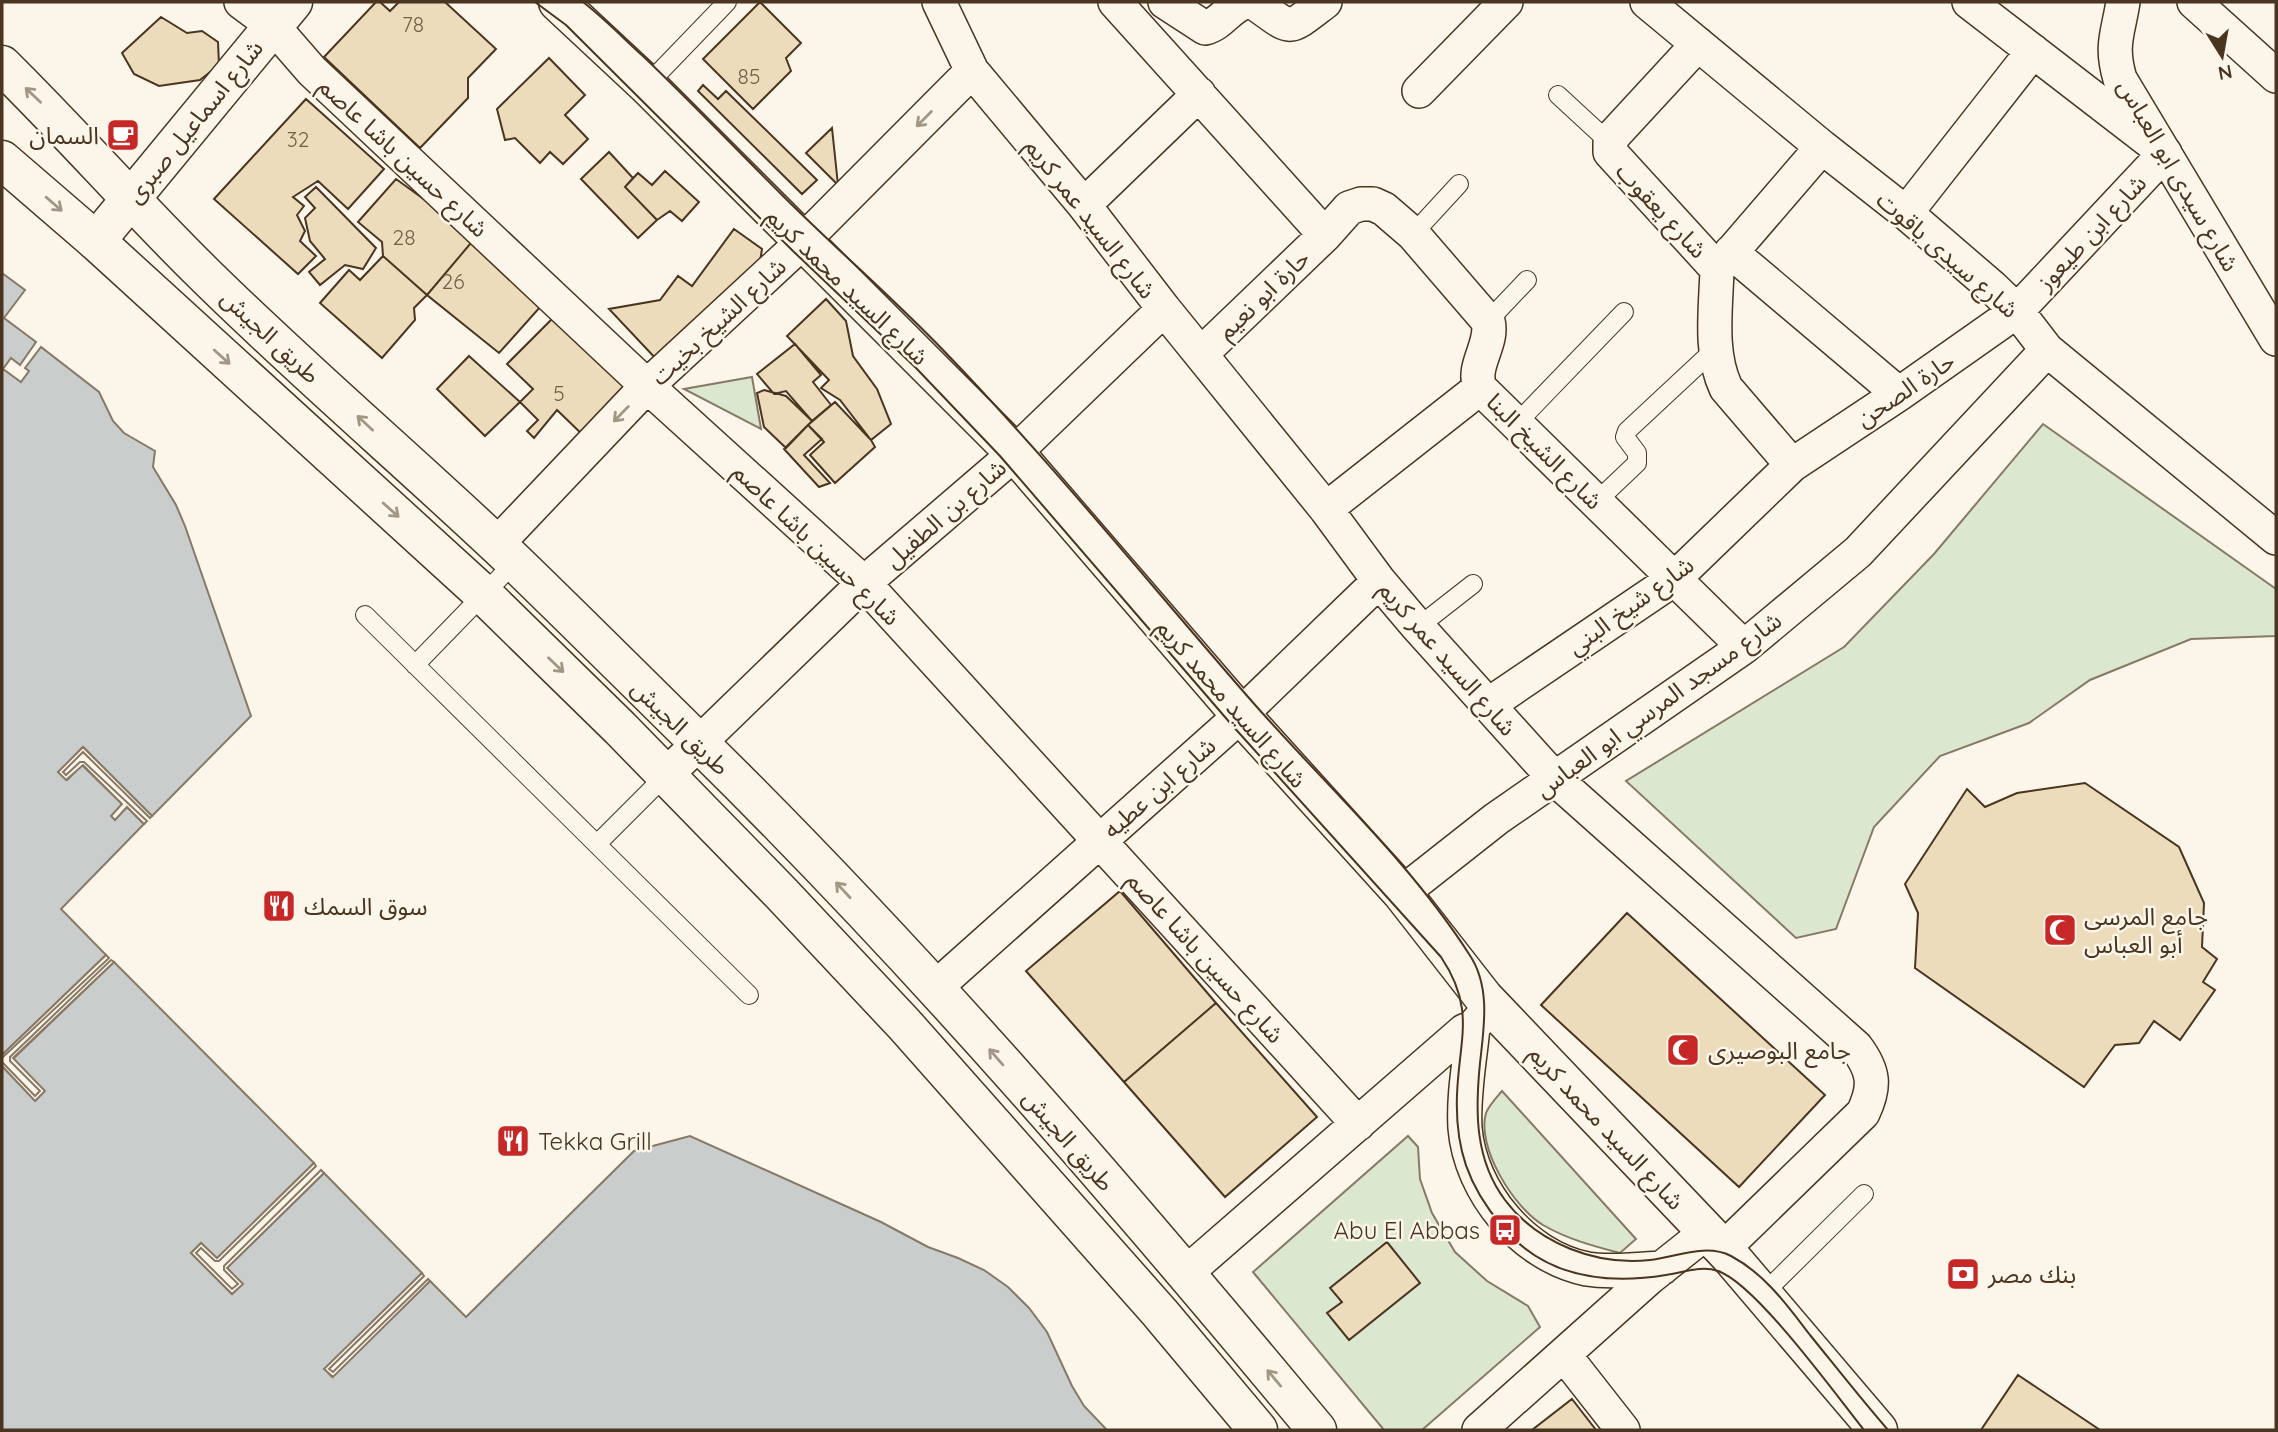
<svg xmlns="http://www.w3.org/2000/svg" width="2278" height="1432" font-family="Quicksand,'Noto Sans Arabic',sans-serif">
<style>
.green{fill:#dce7d0;stroke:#887966;stroke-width:2}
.water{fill:#c9cecd;stroke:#887966;stroke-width:2}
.pier{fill:#fbf6e9;stroke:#887966;stroke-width:2}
.building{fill:#ecdcbc;stroke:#4a3520;stroke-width:2}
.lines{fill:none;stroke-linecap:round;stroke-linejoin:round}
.service-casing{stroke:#4a3520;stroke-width:20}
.minor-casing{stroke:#4a3520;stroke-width:36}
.secondary-casing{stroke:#4a3520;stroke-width:41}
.trunk-casing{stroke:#4a3520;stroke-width:41}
.service{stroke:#fbf6e9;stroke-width:18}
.minor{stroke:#fbf6e9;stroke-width:33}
.secondary{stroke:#fbf6e9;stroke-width:38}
.trunk{stroke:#fbf6e9;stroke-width:38}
.tram{stroke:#4a3520;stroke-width:2}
.oneway{stroke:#a29684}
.labels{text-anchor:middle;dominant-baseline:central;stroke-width:5;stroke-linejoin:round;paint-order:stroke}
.number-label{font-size:21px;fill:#725f47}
.street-label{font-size:24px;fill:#4a3520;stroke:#fbf6e9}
.poi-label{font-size:24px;fill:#4a3520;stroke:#fbf6e9;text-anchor:start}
</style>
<rect width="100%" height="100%" fill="#fbf6e9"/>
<path class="green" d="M752 377 761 429 684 389Z
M2043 424 2276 589V636L2191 639 2090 680 2029 723 1940 756 1874 827 1836 929 1796 938 1626 781 1844 647 1934 554Z
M1502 1091 1636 1239 1620 1253C1593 1246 1567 1239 1543 1225 1514 1208 1476 1147 1486 1113 1489 1105 1497 1097 1502 1091Z
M1408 1136 1418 1147 1420 1179 1432 1213 1455 1252 1487 1281 1528 1306 1540 1327 1422 1430H1384L1253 1272Z"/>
<path class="water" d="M2 273 25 290 4 318 36 342 20 365 11 358 3 369 21 382 29 371 25 368 41 347 99 392 113 421 124 433 155 451 153 467 176 505 185 526 251 716 152 816 83 747 59 772 67 780 82 765 122 804 114 820 127 807 144 824 61 909 106 955 2 1055Z
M114 962 314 1163 217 1259 201 1243 191 1253 232 1294 242 1284 227 1268 324 1173 422 1273 325 1369 332 1377 430 1281 466 1317 634 1151 690 1136 881 1222 928 1247 958 1258 984 1270 1008 1287 1029 1308 1047 1332 1072 1386 1084 1406 1107 1430H2V1066L36 1100 44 1091 13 1059Z"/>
<path class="pier" d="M83 747 152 816 150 818 83 752 63 772 66 775 80 762H84L147 821 144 824 127 807 115 820 111 816 122 804 83 765 66 780 58 772Z
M106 955 109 958 2 1058V1055Z
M111 960 114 962 13 1058 45 1091 35 1101 2 1066V1062L35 1096 40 1091 10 1061V1057Z
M314 1163 316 1166 219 1261H215L201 1248 196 1253 232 1289 238 1284 224 1270V1266L321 1170 324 1173 227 1268 243 1284 232 1294 191 1253 201 1243 217 1258Z
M422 1273 424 1276 329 1369 333 1372 428 1279 430 1281 333 1377 324 1369Z"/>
<path class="building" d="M376 2H380L390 11 399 2H445L496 49 468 78V98L420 148 324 57Z
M760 2 801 43 786 58 791 71 753 109 703 59Z
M161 17 187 33 202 31 218 42 219 65 200 80 159 86 134 74 122 53Z
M549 58 585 95 565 115 588 139 563 164 550 152 540 163 515 138 505 140 497 109Z
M703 85 718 99 726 91 817 180 802 194 698 91Z
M306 99 384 169 348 209 318 181 293 197 304 206 297 215 305 231 300 241 316 256 298 274 214 199Z
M832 128 838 185 806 153Z
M609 152 633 178 625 187 657 220 638 238 581 179Z
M665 171 699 202 682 221 670 211 657 220 625 187 638 173 652 185Z
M396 179 476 237 427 295 383 256 382 242 358 222Z
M316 187 376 248 363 269 345 265 320 285 309 272 325 259 310 241 305 218 315 208 305 197Z
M734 229 762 249 759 268 659 362 609 309 660 300 678 276 692 286Z
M476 237 541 306 499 353 427 295Z
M383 256 427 295 414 308 415 320 382 358 320 303 349 270 360 280Z
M826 299 846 321 853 356 877 389 891 424 871 440 840 400 821 388 829 380 787 336Z
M558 313 635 387 586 438 557 410 534 438 527 431 538 420 520 402 533 389 507 364Z
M795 344 821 375 813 382 831 405 812 421 786 391 774 394 757 374Z
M469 356 520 402 485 436 437 389Z
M764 390 786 396 812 421 786 448 764 427 757 393Z
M835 402 871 440 875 447 835 483 810 455 824 442 808 425Z
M808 425 822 439 804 455 830 483 819 487 784 449Z
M2085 783 2179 847 2204 903 2202 947 2217 959 2203 982 2215 990 2180 1040 2154 1021 2139 1043 2115 1045 2084 1087 1915 968 1918 913 1905 884 1967 789 1985 807 2017 793Z
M1120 891 1216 1003 1124 1082 1026 971Z
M1627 913 1825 1095 1739 1187 1541 1005Z
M1216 1003 1317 1117 1225 1197 1124 1082Z
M1387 1242 1420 1283 1349 1340 1327 1313 1342 1302 1330 1288Z
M2018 1375 2100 1430H1981Z
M1572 1399 1596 1430H1532Z"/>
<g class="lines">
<defs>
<path id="service" d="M647 85 727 2
M1558 95 1610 143
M1413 234 1459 184
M1488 321 1527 280
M1516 424 1624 312
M1596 502 1637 463V453L1625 437 1627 431 1716 348
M365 615 749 995
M1418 627 1473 584
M415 665 515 562
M597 844 666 775
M1763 1294 1864 1194"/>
<path id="minor" d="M241 2 272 25 312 71 647 386 864 583 1358 1124
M939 2 972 71 1084 205 1164 309 1326 509 1379 581 1418 627 1555 779 1856 1047C1874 1071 1876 1086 1863 1113L1723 1249
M1115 2 1325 235 1349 208 1361 204H1373L1384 209 1413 234 1488 321C1494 344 1471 365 1480 388L1744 647
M1165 2 1205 28C1222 24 1230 5 1247 2
M1249 2H1253C1294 30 1284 33 1325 2
M1647 2 1822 147 1906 213 1992 287 2017 311 2047 350 2276 538
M2123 2C2118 34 2110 45 2120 79L2276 339
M2194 2 2276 76
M1698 44 1614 135 1610 143V152L1717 269C1716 308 1709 352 1726 388L1792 465
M1419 91 1506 2
M1084 205 1199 94
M1906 213 2033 51
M1731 252 1899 394
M1717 269 1822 147
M1201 354 1325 235
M1326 509 1480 388
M496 545 647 386 793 251 972 71
M1488 705 1674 579 1792 465 1899 394 2017 311 2165 153 1969 2
M666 775 864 583 1005 462 1164 309
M1402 893 1496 819 1744 647 1858 552 2047 350
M935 988 1231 724 1379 581
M1473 1027C1470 1060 1463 1094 1465 1128 1470 1191 1523 1256 1587 1269 1611 1273 1638 1269 1662 1268
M1186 1273 1464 1031 1473 1027 1492 1005
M1565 1356 1623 1430
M1479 1430 1649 1278 1707 1232"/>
<path id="secondary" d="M558 2 647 85 1014 452 1240 714 1402 893 1484 998 1729 1255 1878 1430
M96 241 293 2"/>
<path id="trunk" d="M2 65C70 132 133 204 201 271 302 371 412 464 515 562 577 622 638 683 699 743 919 959 1120 1193 1317 1430
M2 160 96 241 483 594 620 728 781 893 904 1024 1160 1313 1258 1430"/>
</defs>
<use href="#service" class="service-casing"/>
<use href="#minor" class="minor-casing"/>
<use href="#secondary" class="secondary-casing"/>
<use href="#trunk" class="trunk-casing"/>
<use href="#service" class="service"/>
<use href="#minor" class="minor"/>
<use href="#secondary" class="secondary"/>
<use href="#trunk" class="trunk"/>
<path class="tram" d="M535 2 566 25 793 251 916 368 1000 456 1231 724 1441 957C1476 1009 1459 1039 1457 1095 1455 1148 1468 1186 1502 1226 1544 1277 1605 1285 1666 1275 1682 1273 1701 1265 1718 1271 1756 1284 1836 1395 1864 1430
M583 2C605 19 624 39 644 57 691 102 736 149 782 195 835 248 892 297 944 351 1051 462 1148 582 1249 698 1323 783 1408 859 1469 954 1491 986 1484 1027 1480 1063 1475 1112 1475 1160 1505 1200 1538 1244 1597 1266 1650 1260 1676 1257 1706 1243 1731 1256 1765 1274 1787 1305 1810 1335 1836 1367 1861 1399 1888 1430"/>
</g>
<defs><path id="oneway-shaft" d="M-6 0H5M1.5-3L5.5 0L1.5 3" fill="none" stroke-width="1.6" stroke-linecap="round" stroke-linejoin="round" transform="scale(1.75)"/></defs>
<g class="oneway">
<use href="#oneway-shaft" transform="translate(33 95) rotate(-136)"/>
<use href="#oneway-shaft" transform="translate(924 119) rotate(135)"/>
<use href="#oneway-shaft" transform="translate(54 204) rotate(41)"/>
<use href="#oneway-shaft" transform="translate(222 357) rotate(42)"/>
<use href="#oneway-shaft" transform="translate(621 414) rotate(134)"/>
<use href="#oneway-shaft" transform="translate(365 423) rotate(-137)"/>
<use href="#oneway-shaft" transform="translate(391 510) rotate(42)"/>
<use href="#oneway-shaft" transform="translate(556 665) rotate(44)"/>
<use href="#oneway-shaft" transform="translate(843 890) rotate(-133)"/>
<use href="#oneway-shaft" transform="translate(996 1057) rotate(-131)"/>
<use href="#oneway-shaft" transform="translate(1274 1378) rotate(-130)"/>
</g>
<defs>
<symbol id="cafe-square" viewBox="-11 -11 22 22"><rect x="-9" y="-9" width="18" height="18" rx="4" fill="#c62828" stroke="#fbf6e9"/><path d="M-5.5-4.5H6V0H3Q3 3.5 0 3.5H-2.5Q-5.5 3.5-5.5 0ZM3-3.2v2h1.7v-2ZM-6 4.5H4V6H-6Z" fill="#fff"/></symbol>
<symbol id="restaurant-square" viewBox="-11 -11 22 22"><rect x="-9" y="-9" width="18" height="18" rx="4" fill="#c62828" stroke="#fbf6e9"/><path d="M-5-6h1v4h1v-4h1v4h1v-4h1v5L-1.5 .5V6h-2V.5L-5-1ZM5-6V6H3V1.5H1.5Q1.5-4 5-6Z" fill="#fff"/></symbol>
<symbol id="mosque-square" viewBox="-11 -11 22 22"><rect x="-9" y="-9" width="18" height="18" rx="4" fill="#c62828" stroke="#fbf6e9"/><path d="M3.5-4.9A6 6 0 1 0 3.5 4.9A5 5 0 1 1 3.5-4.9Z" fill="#fff"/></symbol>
<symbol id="bus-square" viewBox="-11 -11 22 22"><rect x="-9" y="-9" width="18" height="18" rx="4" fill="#c62828" stroke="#fbf6e9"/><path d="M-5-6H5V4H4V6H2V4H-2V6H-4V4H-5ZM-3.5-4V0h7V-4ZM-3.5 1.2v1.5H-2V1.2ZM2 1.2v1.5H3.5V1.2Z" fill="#fff"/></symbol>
<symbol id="bank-square" viewBox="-11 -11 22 22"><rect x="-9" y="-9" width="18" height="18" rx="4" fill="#c62828" stroke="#fbf6e9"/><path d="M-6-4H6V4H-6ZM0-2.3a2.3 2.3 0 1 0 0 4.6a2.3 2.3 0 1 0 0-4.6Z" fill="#fff"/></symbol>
</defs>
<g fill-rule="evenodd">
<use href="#cafe-square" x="104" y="116" width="38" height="38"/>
<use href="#restaurant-square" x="260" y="887" width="38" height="38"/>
<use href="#mosque-square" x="2041" y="911" width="38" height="38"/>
<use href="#mosque-square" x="1664" y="1031" width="38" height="38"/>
<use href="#restaurant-square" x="494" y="1122" width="38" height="38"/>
<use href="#bus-square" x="1486" y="1211" width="38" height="38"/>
<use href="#bank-square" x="1944" y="1255" width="38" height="38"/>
</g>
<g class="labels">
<g class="number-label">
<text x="413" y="24">78</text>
<text x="749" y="76">85</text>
<text x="298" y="139">32</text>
<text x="404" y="237">28</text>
<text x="453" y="281">26</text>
<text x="559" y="393">5</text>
</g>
<g class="street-label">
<text transform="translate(194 121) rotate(-51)">شارع اسماعيل صبرى</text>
<text transform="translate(404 157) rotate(43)">شارع حسين باشا عاصم</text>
<text transform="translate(2179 175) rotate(60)">شارع سيدى ابو العباس</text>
<text transform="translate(1662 210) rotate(47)">شارع يعقوب</text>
<text transform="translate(1091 218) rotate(52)">شارع السيد عمر كريم</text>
<text transform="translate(2091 232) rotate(-47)">شارع ابن طيعوز</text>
<text transform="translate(1948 254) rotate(41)">شارع سيدى ياقوت</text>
<text transform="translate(848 286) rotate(44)">شارع السيد محمد كريم</text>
<text transform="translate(1263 294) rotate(-44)">حارة ابو نعيم</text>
<text transform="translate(718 321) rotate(-43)">شارع الشيخ بخيت</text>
<text transform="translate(271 336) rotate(43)">طريق الجيش</text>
<text transform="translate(1905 389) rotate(-34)">حارة الصحن</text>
<text transform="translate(1545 451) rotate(45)">شارع الشيخ البنا</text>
<text transform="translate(945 513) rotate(-41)">شارع بن الطفيل</text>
<text transform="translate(817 544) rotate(44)">شارع حسين باشا عاصم</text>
<text transform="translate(1630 605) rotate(-36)">شارع شيخ البني</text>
<text transform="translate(1448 658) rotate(49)">شارع السيد عمر كريم</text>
<text transform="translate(1232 703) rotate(49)">شارع السيد محمد كريم</text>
<text transform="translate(1658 704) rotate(-36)">شارع مسجد المرسي ابو العباس</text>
<text transform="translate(681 727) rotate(44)">طريق الجيش</text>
<text transform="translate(1159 787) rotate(-41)">شارع ابن عطيه</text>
<text transform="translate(1206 957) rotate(48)">شارع حسين باشا عاصم</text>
<text transform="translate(1607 1127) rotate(47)">شارع السيد محمد كريم</text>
<text transform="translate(1069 1140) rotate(49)">طريق الجيش</text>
</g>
<g class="poi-label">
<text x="99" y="135" text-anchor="end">السمان</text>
<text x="304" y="906">سوق السمك</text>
<text x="2084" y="916">جامع المرسى<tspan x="2084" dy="28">أبو العباس</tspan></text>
<text x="1708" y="1050">جامع البوصيرى</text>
<text x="538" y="1141">Tekka Grill</text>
<text x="1480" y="1230" text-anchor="end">Abu El Abbas</text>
<text x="1988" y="1274">بنك مصر</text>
</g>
</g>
<rect width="2278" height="1432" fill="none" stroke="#4a3520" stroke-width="7"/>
<g transform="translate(2222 56) rotate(169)" stroke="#fbf6e9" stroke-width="5" paint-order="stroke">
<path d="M0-5L12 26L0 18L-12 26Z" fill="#4a3520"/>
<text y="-10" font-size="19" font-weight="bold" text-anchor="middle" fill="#4a3520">N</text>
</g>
</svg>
